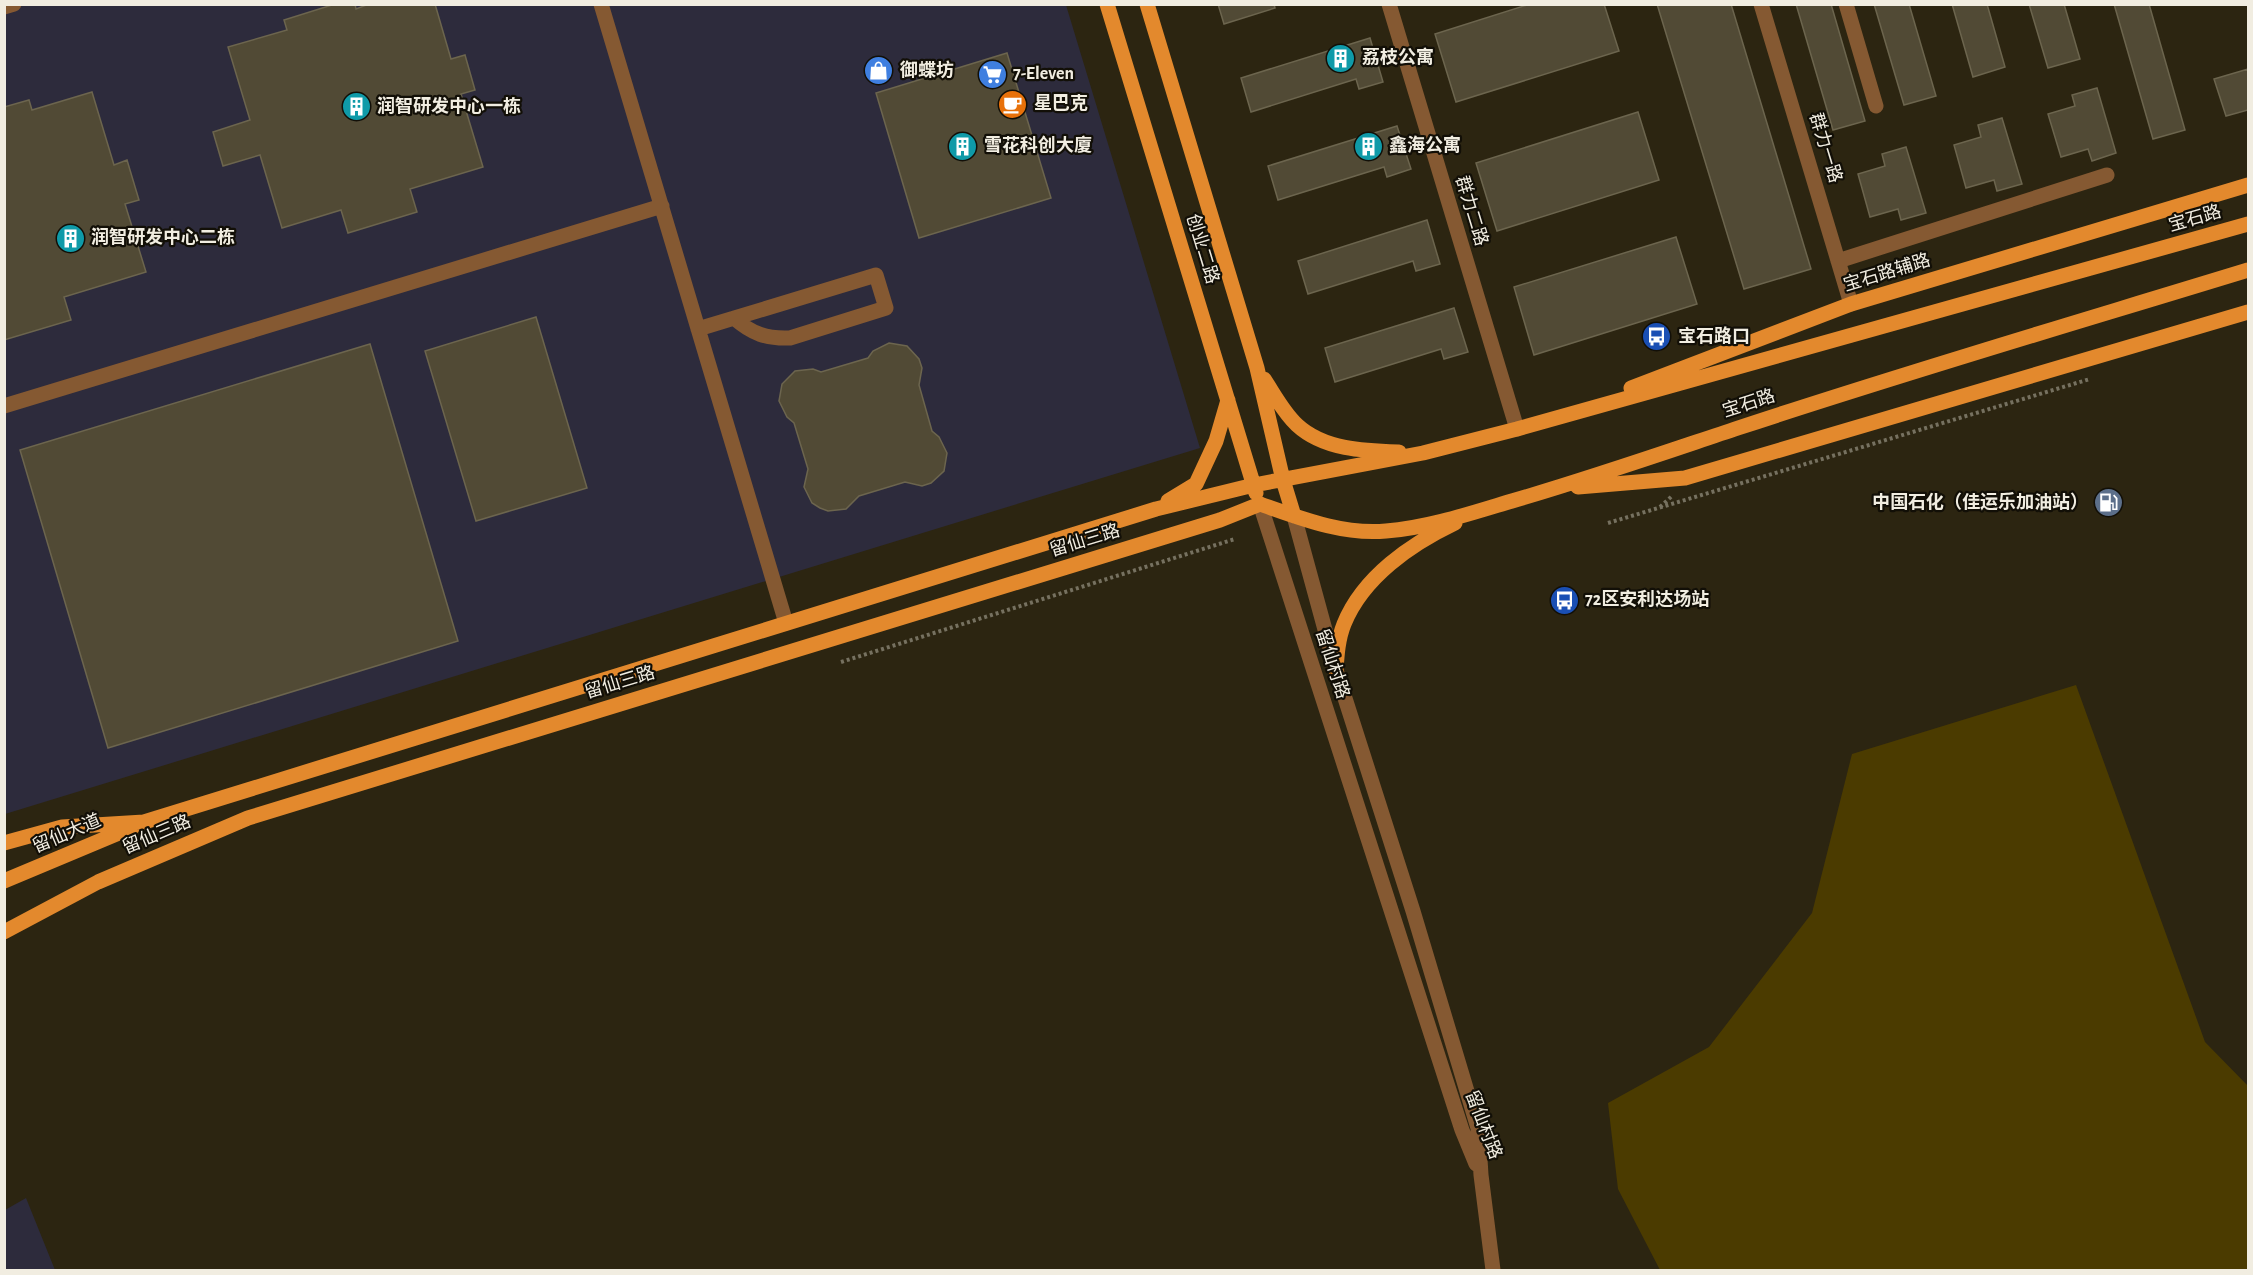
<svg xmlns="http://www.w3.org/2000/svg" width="2253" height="1275" font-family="'Alegreya Sans','Noto Sans SC',sans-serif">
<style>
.commercial{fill:#2d2b3c}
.green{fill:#4b3b00}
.building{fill:#514a35;stroke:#6c654e;stroke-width:1.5}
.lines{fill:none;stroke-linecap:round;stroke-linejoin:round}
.path{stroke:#767160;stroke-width:4;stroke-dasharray:3 3;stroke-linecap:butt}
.minor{stroke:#855932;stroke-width:15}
.major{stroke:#e3892d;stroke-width:15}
.labels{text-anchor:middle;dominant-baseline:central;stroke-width:4.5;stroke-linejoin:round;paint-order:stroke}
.poi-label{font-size:18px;font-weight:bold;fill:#f1ede1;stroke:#120f07;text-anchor:start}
.street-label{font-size:18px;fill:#f1ede1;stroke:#120f07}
</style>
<rect width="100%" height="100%" fill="#2c2511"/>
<path class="commercial" d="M5 5H1066L1200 448 5 814Z
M26 1198 55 1270H5V1210Z"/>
<path class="green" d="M2076 685 2205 1042 2248 1086V1270H1660L1618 1189 1608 1103 1709 1047 1812 913 1852 754Z"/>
<path class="building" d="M335 4H355L356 9 369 4H435L451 59 465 55 475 90 461 94 483 167 410 189 417 212 348 233 341 210 282 228 260 155 223 166 213 132 250 120 228 47 287 30 284 20Z
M1218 4H1274L1275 8 1224 24Z
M1530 4H1604L1619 51 1456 102 1435 34Z
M1657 4H1731L1811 269 1744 289Z
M1796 4H1831L1865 121 1833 130Z
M1874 4H1909L1936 96 1904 105Z
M1952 4H1987L2005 67 1973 77Z
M2029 4H2064L2080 59 2048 68Z
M2114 4H2149L2185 130 2153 139Z
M1370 38 1383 82 1359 89 1356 79 1251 112 1241 78Z
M1007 53 1051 198 919 238 876 93Z
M2248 69V110L2226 116 2214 79Z
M2097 88 2116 153 2092 161 2088 149 2061 157 2048 114 2075 106 2072 95Z
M92 92 114 165 127 160 139 200 125 204 146 272 64 297 71 320 4 340V107L29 100 32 110Z
M1638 112 1659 180 1497 231 1476 163Z
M2002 118 2022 184 1997 191 1994 180 1966 188 1954 145 1981 137 1978 125Z
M1397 126 1411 169 1387 177 1384 167 1278 200 1268 166Z
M1906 147 1926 213 1901 220 1898 209 1870 217 1858 174 1885 166 1882 154Z
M1427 220 1440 264 1416 271 1413 261 1308 294 1298 261Z
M1676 237 1697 304 1534 355 1514 287Z
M1454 308 1468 352 1444 359 1441 349 1335 382 1325 348Z
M536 317 587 488 476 521 425 351Z
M889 343 907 346 919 359 922 368 919 385 932 431 939 437 947 453 944 471 931 483 922 486 905 482 859 496 846 509 828 511 820 508 812 503 804 487 808 469 794 423 787 417 779 401 782 384 795 371 813 369 821 372 868 358 873 351Z
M370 344 458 641 108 748 20 450Z"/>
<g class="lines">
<path class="path" d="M1660 507 1672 496
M1608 523 2090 379
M841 662 1235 539"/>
<path class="minor" d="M601 4 786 623
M1389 4 1517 429
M1761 4 1851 304
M1846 4 1876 106
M4 7 14 4
M1838 261 2107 175
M698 329 876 275 886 308 790 338C767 339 752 334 734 318
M4 406 662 206
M1260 504 1462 1130 1476 1164
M1294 516 1336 670 1413 911 1478 1128 1481 1175 1493 1270"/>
<path class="major" d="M1107 4 1256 493
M1147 4 1257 368 1283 480 1294 516
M1264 379C1274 394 1283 412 1297 425 1324 450 1365 451 1399 452
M1631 388 1851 304 2248 185
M1578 487 1685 478 2248 312
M1168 501 1196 484 1216 441 1228 400
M1260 504C1300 518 1342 535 1386 531 1427 528 1472 513 1512 501 1588 479 1663 453 1738 428 1907 372 2078 322 2248 270
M1336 670C1337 655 1338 639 1344 624 1363 577 1411 544 1455 523
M4 843 62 827 144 822 1156 509 1254 485 1423 453 1517 429 2248 224
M4 881 133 827
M4 932 98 882 248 818 1220 520 1260 504"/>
</g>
<defs>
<symbol id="building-disc" viewBox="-11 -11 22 22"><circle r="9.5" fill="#0f9aa8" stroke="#120f07"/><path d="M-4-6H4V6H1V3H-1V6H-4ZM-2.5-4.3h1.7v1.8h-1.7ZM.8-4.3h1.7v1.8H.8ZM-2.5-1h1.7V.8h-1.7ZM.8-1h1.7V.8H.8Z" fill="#fff"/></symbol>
<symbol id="shop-disc" viewBox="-11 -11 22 22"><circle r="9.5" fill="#3f7fe0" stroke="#120f07"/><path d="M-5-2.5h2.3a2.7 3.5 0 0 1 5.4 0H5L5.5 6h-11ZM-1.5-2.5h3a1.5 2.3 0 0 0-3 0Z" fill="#fff"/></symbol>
<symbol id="supermarket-disc" viewBox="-11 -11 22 22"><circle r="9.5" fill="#3f7fe0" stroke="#120f07"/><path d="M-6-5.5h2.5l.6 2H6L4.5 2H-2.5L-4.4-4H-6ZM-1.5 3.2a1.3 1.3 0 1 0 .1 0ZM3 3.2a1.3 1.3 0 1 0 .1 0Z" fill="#fff"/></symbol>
<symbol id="cafe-disc" viewBox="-11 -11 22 22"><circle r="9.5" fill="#e8710a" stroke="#120f07"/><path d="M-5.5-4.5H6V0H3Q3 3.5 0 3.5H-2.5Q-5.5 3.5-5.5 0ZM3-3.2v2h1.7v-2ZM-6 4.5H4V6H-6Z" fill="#fff"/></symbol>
<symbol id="bus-disc" viewBox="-11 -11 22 22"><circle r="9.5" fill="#1a4fb4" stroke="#120f07"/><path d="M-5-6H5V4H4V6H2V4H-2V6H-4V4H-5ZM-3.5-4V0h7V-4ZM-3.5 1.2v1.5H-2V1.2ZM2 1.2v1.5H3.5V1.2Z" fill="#fff"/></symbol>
<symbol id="fuel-disc" viewBox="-11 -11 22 22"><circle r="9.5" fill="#5c6f8a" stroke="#120f07"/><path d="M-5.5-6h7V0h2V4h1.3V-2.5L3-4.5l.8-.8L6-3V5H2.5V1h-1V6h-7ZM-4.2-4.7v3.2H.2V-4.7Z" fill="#fff"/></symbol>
</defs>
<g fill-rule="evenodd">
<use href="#building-disc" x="1324" y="42" width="33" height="33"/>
<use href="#shop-disc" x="862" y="54" width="33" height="33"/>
<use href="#supermarket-disc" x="976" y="58" width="33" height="33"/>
<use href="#cafe-disc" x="996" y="88" width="33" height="33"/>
<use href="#building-disc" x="340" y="90" width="33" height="33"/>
<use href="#building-disc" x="946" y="130" width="33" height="33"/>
<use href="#building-disc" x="1352" y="130" width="33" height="33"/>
<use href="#building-disc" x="54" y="222" width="33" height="33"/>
<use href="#bus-disc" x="1640" y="320" width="33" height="33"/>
<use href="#fuel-disc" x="2092" y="486" width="33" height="33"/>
<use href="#bus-disc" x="1548" y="584" width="33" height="33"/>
</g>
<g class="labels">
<g class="poi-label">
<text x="1362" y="58">荔枝公寓</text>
<text x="900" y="71">御蝶坊</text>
<text x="1013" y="74">7-Eleven</text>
<text x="1034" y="104">星巴克</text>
<text x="377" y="107">润智研发中心一栋</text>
<text x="984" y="146">雪花科创大廈</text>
<text x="1389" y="146">鑫海公寓</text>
<text x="91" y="238">润智研发中心二栋</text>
<text x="1678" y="337">宝石路口</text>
<text x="2088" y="503" text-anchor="end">中国石化（佳运乐加油站）</text>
<text x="1585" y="600">72区安利达场站</text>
</g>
<g class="street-label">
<text transform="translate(1825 148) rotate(73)">群力一路</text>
<text transform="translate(1471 211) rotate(73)">群力二路</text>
<text transform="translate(2195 219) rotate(-16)">宝石路</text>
<text transform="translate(1202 249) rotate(73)">创业二路</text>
<text transform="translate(1887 273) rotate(-17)">宝石路辅路</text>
<text transform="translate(1749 404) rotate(-18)">宝石路</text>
<text transform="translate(1085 541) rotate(-17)">留仙三路</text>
<text transform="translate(1332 664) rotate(72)">留仙村路</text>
<text transform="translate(620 683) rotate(-17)">留仙三路</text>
<text transform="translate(67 834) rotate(-23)">留仙大道</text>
<text transform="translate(157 835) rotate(-23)">留仙三路</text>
<text transform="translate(1483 1125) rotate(69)">留仙村路</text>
</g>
</g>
<rect width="2253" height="1275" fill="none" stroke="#f1ede1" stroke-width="12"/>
</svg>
